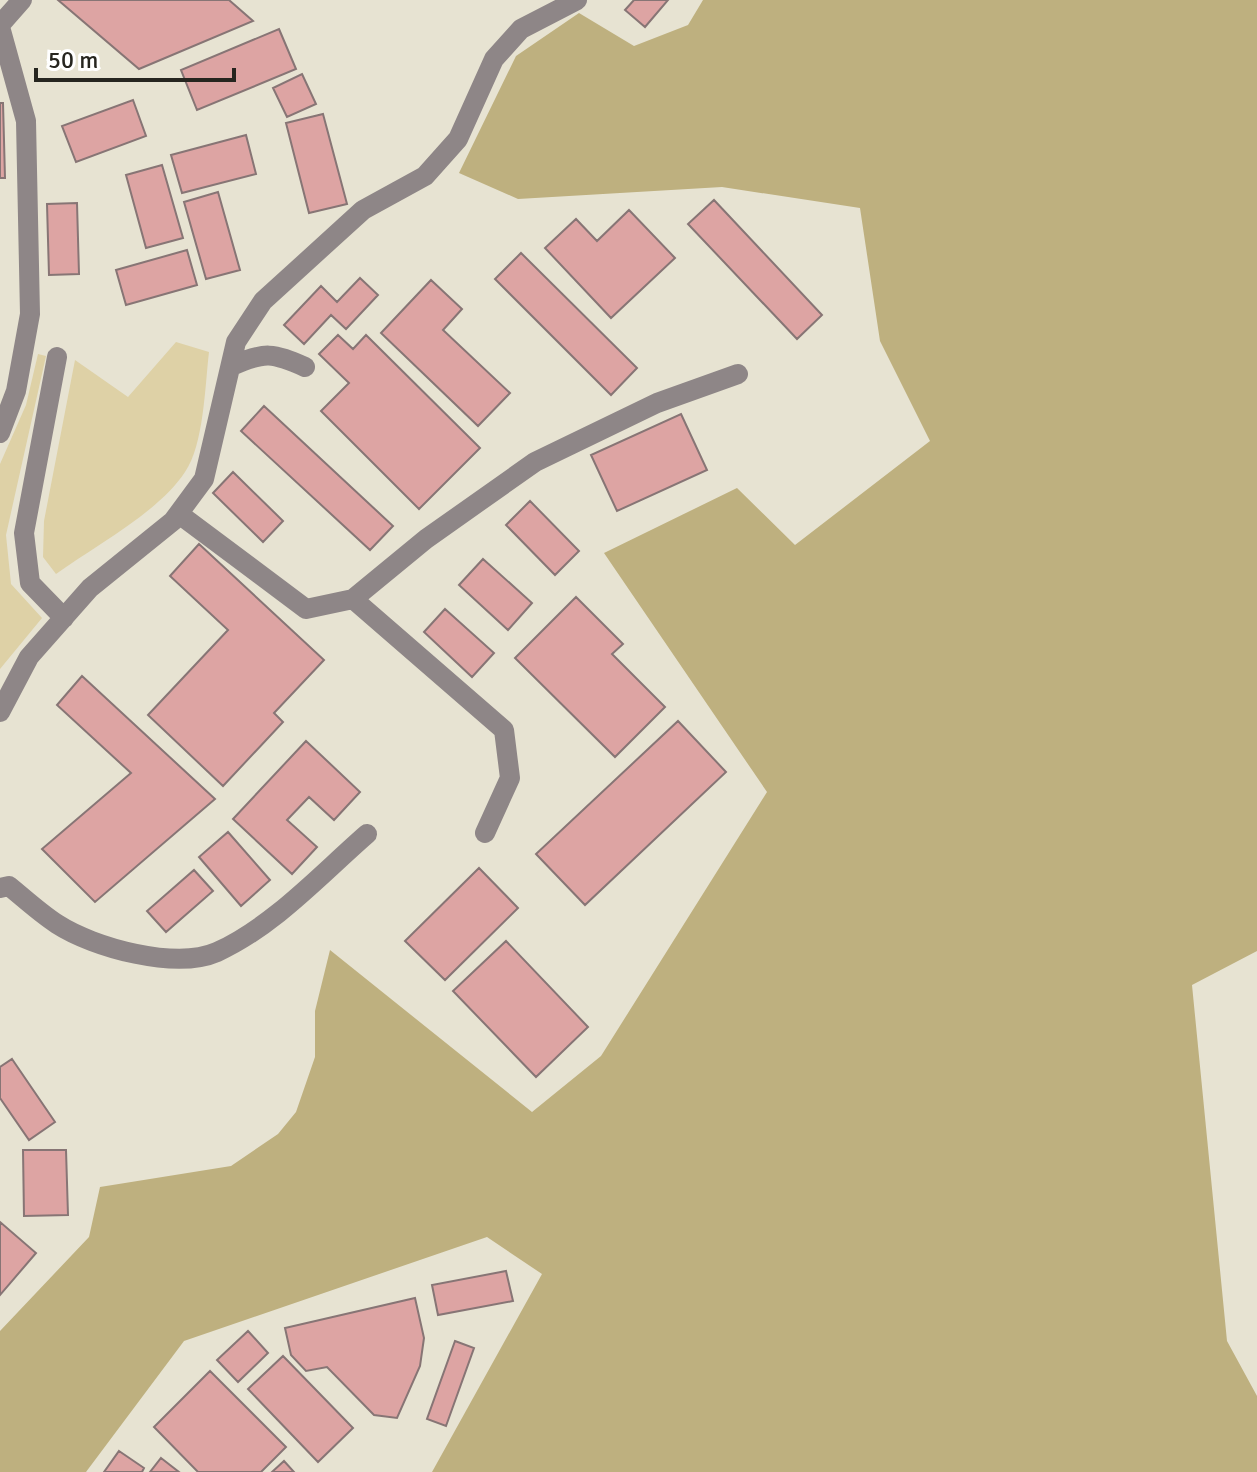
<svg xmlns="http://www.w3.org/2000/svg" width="1257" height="1472" font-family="Signika,sans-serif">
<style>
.green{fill:#ded1a6}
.forest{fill:#beb07f}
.building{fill:#dda4a3;stroke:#877575;stroke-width:2}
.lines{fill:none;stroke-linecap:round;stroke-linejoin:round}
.minor{stroke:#8e8687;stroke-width:20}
</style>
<rect width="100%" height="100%" fill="#e7e3d2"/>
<path class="green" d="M176 342 209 352C205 385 204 445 185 472 159 512 95 546 56 574L43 557 44 521 75 360 128 397Z
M38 354 46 356 6 535 11 584 42 618 0 669V464L26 405Z"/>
<path class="forest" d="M703 0H1257V951L1192 985 1227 1341 1257 1396V1472H432L542 1274 487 1237 184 1341 86 1472H0V1331L89 1237 100 1187 231 1166 278 1134 296 1112 315 1057V1011L330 950 532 1112 601 1056 767 792 604 553 737 488 795 545 930 441 880 341 860 208 722 187 518 199 459 173 516 56 579 13 634 46 688 25Z"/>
<path class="building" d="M58 0H229L253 21 139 69Z
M634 0H668L645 27 625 10Z
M279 29 296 69 197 110 181 70Z
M302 74 316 104 287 117 273 88Z
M133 100 146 136 76 162 62 126Z
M0 103H3L5 178H0Z
M323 114 347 204 309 213 286 123Z
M246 135 256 174 182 193 171 155Z
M162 165 183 238 146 248 126 175Z
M218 192 240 270 206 279 184 202Z
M714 200 822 315 797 339 688 224Z
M77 203 79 274 49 275 47 204Z
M629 210 675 258 611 318 545 248 576 219 597 241Z
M187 250 197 285 126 305 116 270Z
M521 253 637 368 611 395 495 279Z
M360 278 378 295 346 329 331 315 304 344 284 325 321 286 337 302Z
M431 280 462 309 443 330 510 393 478 426 381 333Z
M338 335 353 349 366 335 480 448 419 509 321 411 349 383 319 354Z
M264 406 393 526 370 550 241 431Z
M681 414 707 470 617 511 591 455Z
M233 472 283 521 263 542 213 493Z
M530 501 579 551 555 575 506 525Z
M199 544 324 660 274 713 283 722 223 786 148 715 228 630 170 576Z
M483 559 532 603 508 630 459 585Z
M576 597 623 644 612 654 665 707 615 757 515 658Z
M445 609 494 653 472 677 424 632Z
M82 676 215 799 95 902 42 849 131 773 57 705Z
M678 721 726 772 585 905 536 854Z
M306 741 360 792 334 820 309 797 287 820 317 847 292 874 233 819Z
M228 832 270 880 241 906 199 857Z
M479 868 518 908 445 980 405 941Z
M194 870 213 891 166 932 147 911Z
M506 941 588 1027 536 1077 453 991Z
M12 1059 55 1122 29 1140 0 1098V1067Z
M23 1150H66L68 1215 24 1216Z
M0 1222 36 1253 0 1295Z
M506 1271 513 1301 438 1315 432 1285Z
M415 1298 424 1338 420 1366 397 1418 374 1415 327 1367 306 1371 291 1355 285 1328Z
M248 1331 268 1353 238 1382 217 1360Z
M455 1341 474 1348 446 1426 427 1419Z
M283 1356 353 1428 318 1462 248 1389Z
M210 1371 286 1447 261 1472H198L154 1427Z
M119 1451 144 1468 142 1472H104Z
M161 1458 179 1472H150Z
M284 1461 294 1472H272Z"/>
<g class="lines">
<path class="minor" d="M0 25 22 0
M0 27 26 121 30 314 16 391 0 433
M57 357 24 533 30 583 64 618
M232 366C265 351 273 353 305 367
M179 514 306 609 353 599 426 539 535 462 657 403 738 374
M353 599 504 730 510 778 485 833
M0 712 29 657 90 588 173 521 204 479 236 342 263 301 363 210 425 176 458 139 494 59 521 29 577 0
M0 888 9 886C25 899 40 913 57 924 94 948 176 970 217 952 274 926 321 874 367 834"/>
</g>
<path d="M36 68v12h198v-12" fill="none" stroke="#26251f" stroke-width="4"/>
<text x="48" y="68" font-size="24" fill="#26251f" stroke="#ffffff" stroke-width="6" paint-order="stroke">50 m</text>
</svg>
